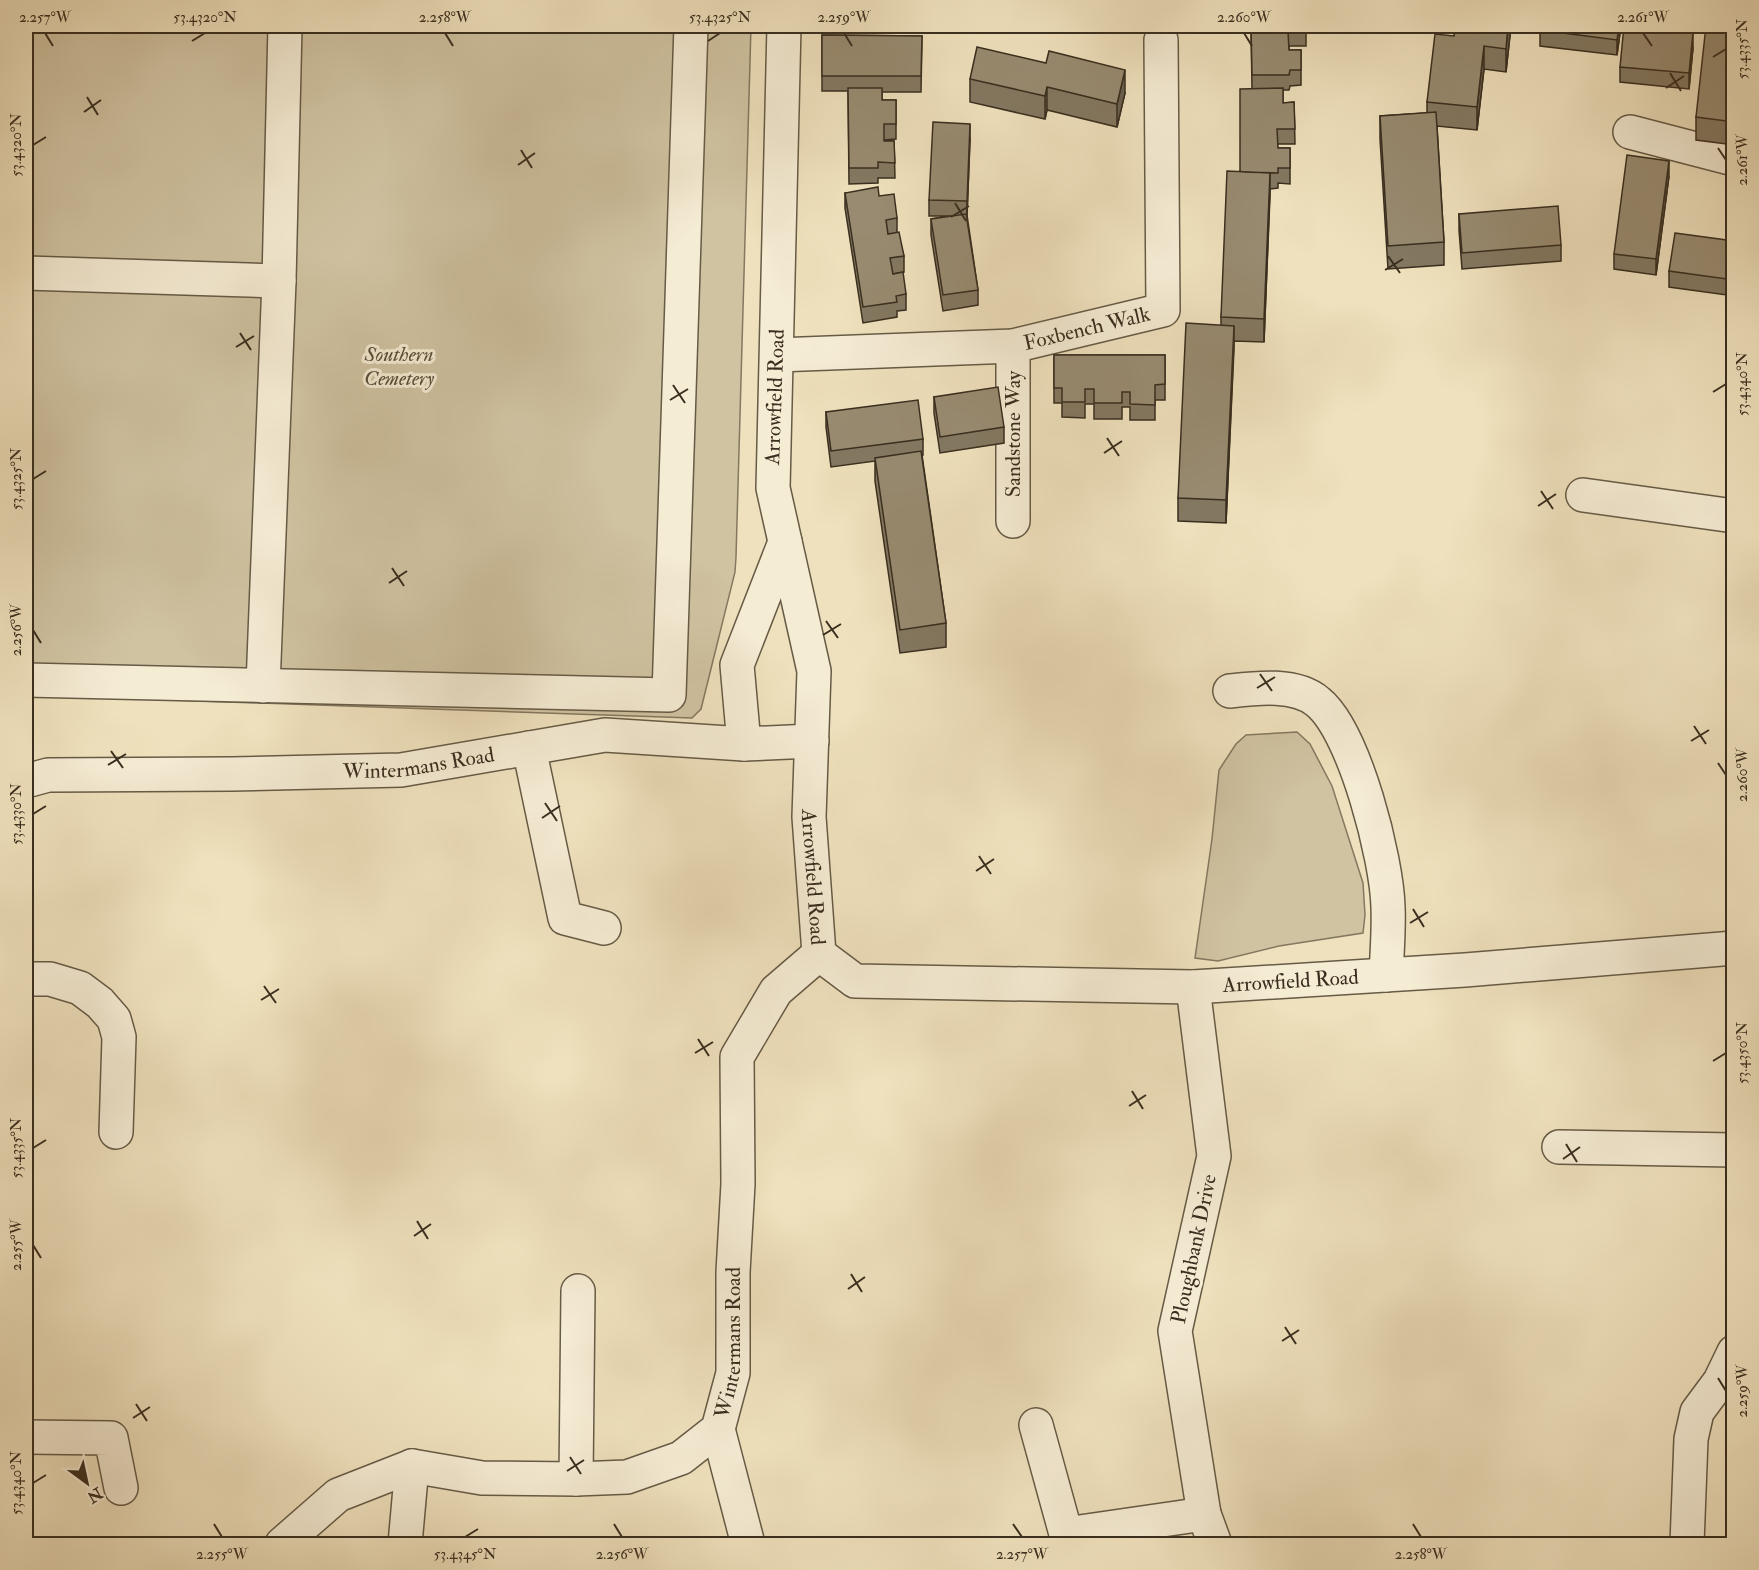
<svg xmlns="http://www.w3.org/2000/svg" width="1759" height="1570" font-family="'IM FELL Double Pica',serif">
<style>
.green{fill:#d0c3a2;stroke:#847860;stroke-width:1.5}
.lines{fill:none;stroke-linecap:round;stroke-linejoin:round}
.minor-casing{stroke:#665b46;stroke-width:36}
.minor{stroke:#f5ecd4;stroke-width:33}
.wall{fill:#837861;stroke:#392e1f;stroke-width:1.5}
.shaded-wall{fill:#6a614f;stroke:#392e1f;stroke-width:1.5}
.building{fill:#988b71;stroke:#392e1f;stroke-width:1.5}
.ticks{fill:none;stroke:#392e1f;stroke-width:2}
.labels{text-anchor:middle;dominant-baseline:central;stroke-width:6;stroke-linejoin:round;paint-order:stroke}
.street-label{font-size:21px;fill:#392e1f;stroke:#f5ecd4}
.park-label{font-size:21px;font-style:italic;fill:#574c39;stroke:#f5ecd4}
.neatline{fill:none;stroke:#392e1f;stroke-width:2}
.ticks-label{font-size:15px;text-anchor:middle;fill:#392e1f}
</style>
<rect width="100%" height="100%" fill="#efe1bd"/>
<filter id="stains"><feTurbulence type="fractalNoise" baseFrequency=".00333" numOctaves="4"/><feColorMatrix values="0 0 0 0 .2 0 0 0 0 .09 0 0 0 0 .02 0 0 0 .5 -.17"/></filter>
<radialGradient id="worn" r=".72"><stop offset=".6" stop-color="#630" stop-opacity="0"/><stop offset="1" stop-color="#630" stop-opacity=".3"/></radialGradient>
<path class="green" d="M26 26H751L736 557 735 572 701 709 692 718 26 695Z
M1297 732 1310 744 1332 786 1363 883 1365 915 1363 933 1279 946 1218 961 1195 958 1212 839 1219 770 1236 744 1246 735Z"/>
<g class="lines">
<defs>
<g id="minor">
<path id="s1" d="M784 26 773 488 814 671 809 817 819 954 855 981 1193 987 1465 970 1734 948"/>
<path d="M1630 132 1734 159"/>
<path d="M26 273 279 281"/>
<path id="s2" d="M777 355 1013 346 1163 310 1161 40"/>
<path d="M1583 495 1734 516"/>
<path d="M1013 521V346"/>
<path d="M26 680 669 695 691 26"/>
<path d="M263 686 279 281 285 26"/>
<path d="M1230 691C1256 688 1296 683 1318 702 1355 732 1387 860 1388 907 1389 929 1387 952 1386 975"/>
<path d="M744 744 737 665 785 542"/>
<path d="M529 748 565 918 604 928"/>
<path id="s3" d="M26 781 48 775 232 774 401 770 605 735 744 744 812 741"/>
<path d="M26 979H50L80 988 100 1003 114 1019 119 1037 116 1132"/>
<path d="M1193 987 1214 1156 1175 1331 1204 1514 1215 1544"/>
<path d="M1559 1147 1734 1150"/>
<path d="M1036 1425 1066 1534 1067 1544"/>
<path d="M718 1429 748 1544"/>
<path d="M26 1437 111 1438 121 1488"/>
<path d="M576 1479 578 1291"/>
<path d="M1066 1534 1204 1514"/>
<path id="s4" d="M282 1544 338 1495 412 1466 482 1478 576 1479 627 1477 681 1458 718 1429 733 1373V1272L738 1184 737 1057 776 991 819 954"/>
<path d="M405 1544 412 1466"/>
<path d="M1687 1544 1691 1439 1697 1412 1720 1381 1734 1352"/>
</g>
</defs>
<use href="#minor" class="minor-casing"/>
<use href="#minor" class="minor"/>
</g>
<path class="wall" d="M1251 26H1306V46H1289V50H1301V85L1290 86 1289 90H1283V103L1294 102 1295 144H1277L1278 148H1290V184L1278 183V188L1270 189 1264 342 1234 341 1226 523 1178 521V498L1221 325V317L1252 89Z
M1456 26H1511L1506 72 1484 69 1477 130 1437 126 1444 242V265L1388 269 1380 139V116L1427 113V102L1454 36Z
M1540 26H1621L1617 55 1540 46Z
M1734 26V145L1696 140V117Z
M822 35 922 36 921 92H882V100H896V139L884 140V141H894L895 178H878V183L849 184 848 91H822Z
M1693 48 1689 89 1620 82V67Z
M970 79 1125 93 1117 127 1047 110 1045 119 970 102Z
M970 139 967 215 978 290V305L943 311 931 235V219L951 216H929V200Z
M1669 176 1656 275 1614 269V254Z
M845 193 879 196 897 218V233L904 256V272L893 274 906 294V310L897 311V317L863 323 845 208Z
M1459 214 1561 245V261L1462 269 1459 230Z
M1734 241V296L1669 287V271Z
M1054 355H1165V400H1155V420H1130V407H1122V419H1094V404H1085V418L1062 417V403H1054Z
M934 397 1004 427V443L940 453 934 413Z
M826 412 923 439V455H922L946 623V647L900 653 875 481V461L831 467 826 427Z"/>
<path class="shaded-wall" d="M1508 26H1511L1506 72V49Z
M1619 26H1621L1617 55V40Z
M1693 32V48L1689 89V73Z
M1484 46V69L1477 130V107Z
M1125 70V93L1117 127V104Z
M1047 87V110L1045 119V96Z
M970 124V139L967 217V201Z
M1669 161V176L1656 275V259Z
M1270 173V196L1264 342V319Z
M1234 326V349L1226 523V500Z"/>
<path class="building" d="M1251 26H1306V31H1288L1289 50H1301V70H1290L1289 75H1252Z
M1456 26H1508L1506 49 1484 46 1477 107 1427 102 1435 34 1454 36Z
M1540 26H1619L1617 40 1540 30Z
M1624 26 1693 32 1689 73 1620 67Z
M1706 26H1734V122L1696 117Z
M822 35 922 36 921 76H822Z
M977 47 1046 63 1049 51 1125 70 1117 104 1047 87 1045 96 970 79Z
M848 88H882V100H896V124H884V141H894L895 163 878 162V168H849Z
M1283 88V103L1294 102 1295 129H1277L1278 148H1290V168H1278V173L1240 172V89Z
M1436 112 1444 242 1388 246 1380 116Z
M933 122 970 124 967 201 929 200Z
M1627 155 1669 161 1656 259 1614 254Z
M1227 171 1270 173 1264 319 1221 317Z
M878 187 879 196 894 194 897 218 886 220 888 234 899 232 904 256 890 258 893 274 903 272 906 294 896 296 897 302 863 307 845 193Z
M1558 206 1561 245 1462 253 1459 214Z
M966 214 978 290 943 295 931 219Z
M1675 233 1734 241V280L1669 271Z
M1186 323 1234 326 1226 500 1178 498Z
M1054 355H1165V384L1155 385V405L1130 404V392H1122V403H1094V389H1085V402H1062V388H1054Z
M998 387 1004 427 940 437 934 397Z
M918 400 923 439 831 451 826 412Z
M921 451 946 623 900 630 875 458Z"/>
<path class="ticks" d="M45 33 53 46M445 33 453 46M844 33 852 46M1244 33 1252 46M1643 33 1652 46M192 41 205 33M708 41 720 33M1713 57 1726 49M1670 73 1681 91M1666 88 1684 76M87 97 98 115M84 112 101 100M33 145 46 137M1718 148 1726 160M521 150 532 168M518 165 535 153M955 203 966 221M951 217 969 206M1388 256 1400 273M1385 270 1403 259M240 333 251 350M236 347 254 336M673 385 685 403M1713 392 1726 384M670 400 688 389M1107 438 1119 456M1104 453 1122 441M33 479 46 471M1541 491 1553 509M1538 506 1556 494M392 568 404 586M389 583 407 571M826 621 838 638M33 630 41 643M823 635 841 624M1260 674 1272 691M1257 688 1275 677M1694 726 1706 744M1691 741 1709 730M111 751 123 768M1718 763 1726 775M108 765 126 754M545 803 557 821M33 814 46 806M542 818 560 806M979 856 991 874M976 871 994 859M1413 909 1424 927M1410 923 1428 912M264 986 276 1003M261 1000 279 989M698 1039 709 1056M695 1053 713 1042M1713 1061 1726 1053M1132 1091 1143 1109M1129 1106 1146 1095M1566 1144 1577 1162M33 1148 46 1140M1563 1159 1580 1147M417 1221 428 1239M414 1236 431 1224M33 1245 41 1258M851 1274 862 1292M848 1289 865 1277M1285 1327 1296 1344M1282 1341 1299 1330M1718 1378 1726 1391M136 1404 147 1421M133 1418 150 1407M570 1457 581 1474M567 1471 584 1460M33 1483 46 1475M214 1524 222 1537M614 1524 622 1537M1013 1524 1022 1537M1413 1524 1421 1537M465 1537 478 1529"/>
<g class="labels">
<g class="street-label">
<text stroke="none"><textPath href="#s2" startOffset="312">Foxbench Walk</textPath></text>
<text transform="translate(775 397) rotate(-88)">Arrowfield Road</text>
<text transform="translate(1013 434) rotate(-90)">Sandstone Way</text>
<text stroke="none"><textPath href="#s3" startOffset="394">Wintermans Road</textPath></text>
<text stroke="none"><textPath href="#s1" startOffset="856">Arrowfield Road</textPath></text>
<text stroke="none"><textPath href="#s1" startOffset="1414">Arrowfield Road</textPath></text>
<text transform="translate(1194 1249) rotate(-78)">Ploughbank Drive</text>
<text stroke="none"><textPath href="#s4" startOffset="562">Wintermans Road</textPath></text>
</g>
<g class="park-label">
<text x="399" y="354">Southern<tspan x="399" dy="24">Cemetery</tspan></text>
</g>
</g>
<rect width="1759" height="1570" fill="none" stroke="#efe1bd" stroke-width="66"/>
<g transform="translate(87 1483) rotate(147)" stroke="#f5ecd4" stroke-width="4.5" paint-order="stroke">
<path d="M0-4.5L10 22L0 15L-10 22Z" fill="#392e1f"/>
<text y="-9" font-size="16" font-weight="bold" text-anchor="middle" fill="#392e1f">N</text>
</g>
<rect x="33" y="33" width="1693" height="1504" class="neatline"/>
<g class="ticks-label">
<text x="45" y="22">2.257°W</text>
<text x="205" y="22">53.4320°N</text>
<text x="445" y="22">2.258°W</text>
<text x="720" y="22">53.4325°N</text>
<text x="844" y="22">2.259°W</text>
<text x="1244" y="22">2.260°W</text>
<text x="1643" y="22">2.261°W</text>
<text transform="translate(1742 49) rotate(-90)" y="5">53.4335°N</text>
<text transform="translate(16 145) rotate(-90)" y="5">53.4320°N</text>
<text transform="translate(1742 160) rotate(-90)" y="5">2.261°W</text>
<text transform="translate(1742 384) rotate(-90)" y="5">53.4340°N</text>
<text transform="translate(16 479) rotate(-90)" y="5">53.4325°N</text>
<text transform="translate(16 630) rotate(-90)" y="5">2.256°W</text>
<text transform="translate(1742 775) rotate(-90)" y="5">2.260°W</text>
<text transform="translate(16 814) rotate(-90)" y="5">53.4330°N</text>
<text transform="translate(1742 1053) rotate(-90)" y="5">53.4350°N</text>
<text transform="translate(16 1148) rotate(-90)" y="5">53.4335°N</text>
<text transform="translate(16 1245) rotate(-90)" y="5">2.255°W</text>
<text transform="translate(1742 1391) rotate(-90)" y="5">2.259°W</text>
<text transform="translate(16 1483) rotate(-90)" y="5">53.4340°N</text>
<text x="222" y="1559">2.255°W</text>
<text x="465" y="1559">53.4345°N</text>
<text x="622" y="1559">2.256°W</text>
<text x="1022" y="1559">2.257°W</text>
<text x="1421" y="1559">2.258°W</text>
</g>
<rect width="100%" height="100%" filter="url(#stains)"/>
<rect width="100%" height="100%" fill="url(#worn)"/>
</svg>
